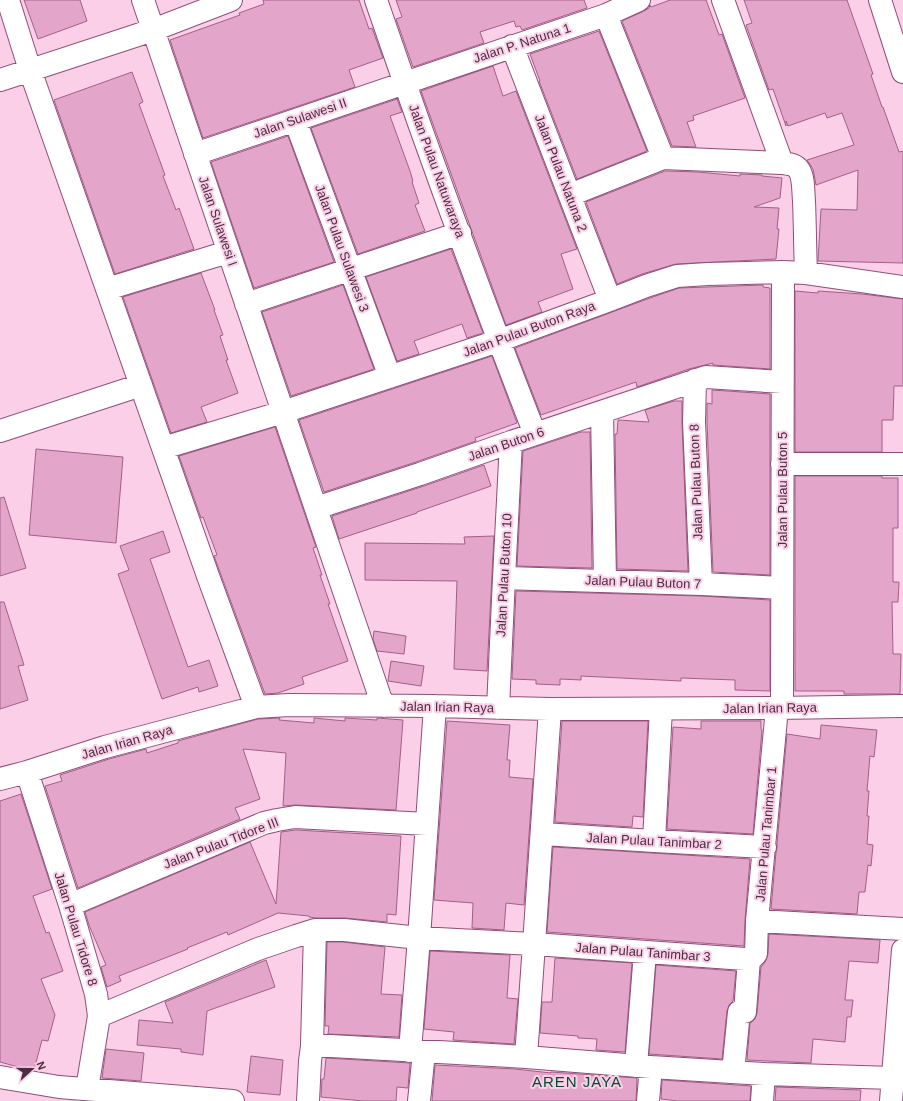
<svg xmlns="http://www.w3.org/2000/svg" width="903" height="1101" font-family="Arial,sans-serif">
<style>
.building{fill:#e3a6ca;stroke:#a25f89}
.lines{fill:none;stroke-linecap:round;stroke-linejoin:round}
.street-casing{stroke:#8f4e77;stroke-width:24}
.street{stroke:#fff;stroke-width:22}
.labels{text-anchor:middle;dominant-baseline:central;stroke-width:4;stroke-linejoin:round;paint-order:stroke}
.street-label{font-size:13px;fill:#4a2d3f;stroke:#fccfe9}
.quarter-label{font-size:15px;letter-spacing:1px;fill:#004c33;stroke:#fccfe9}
</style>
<rect width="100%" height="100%" fill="#fccfe9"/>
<path class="building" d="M24 0H80L87 21 38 39Z
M263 0H359L369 29 372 28 383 58 349 70 355 87 203 138 170 40 240 15 239 13 264 4Z
M396 0H584L587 8 522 30 520 26 516 27 514 21 480 32 484 43 413 67 396 19 402 17Z
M670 0H706L719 35 722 34 745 98 693 116 694 120 687 122 696 147 672 146 622 21 644 11 649 8 650 5 651 7Z
M744 0H847L873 74 871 75 882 107H883L899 152 903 151V263L818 261 821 209 857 210 858 170 816 185 813 169 807 160 854 145 842 113 827 118 825 113 788 126 786 121V126L773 89 769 90 746 25 752 23Z
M599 31 647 151 577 179 539 81H540L530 54Z
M493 66 503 96 516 91 577 249 561 254 573 289 538 302 542 312 506 325 421 91Z
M132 72 143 102 139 104 165 175 163 176 176 210 179 208 194 249 115 274 54 100Z
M397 99 402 112 390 116 410 171 413 181 412 182 419 203 415 205 425 231 358 254 311 128Z
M288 136 334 262 254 288 211 162Z
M665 171 698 172 740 176V174L762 175V176L782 178 780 198 754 207 779 208 777 229H779L776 259 676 264 642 274 617 284 586 202Z
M451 249 483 333 467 338 462 324 414 341 419 354 397 361 366 277Z
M201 273 215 310H214L223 335 220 336 228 360H226L238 393 201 407 207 422 171 433 123 297Z
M343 285 374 369 291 396 262 312Z
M763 285V287L770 288V369L713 365V363L689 369 637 387 636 382 541 415 515 348 650 298 679 288Z
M795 291 818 293V291L862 294 903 299V386H894L893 420H882V452H795Z
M492 356 517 423 475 438 476 441 416 462 324 492 299 420Z
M712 390 770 394V575L713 572 707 422V403L712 404Z
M674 401H682V423L688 571 617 569 615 434H617L618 420 649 422 645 410Z
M275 427 316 547 313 548 322 575H320L330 604H328L348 661 302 677 304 684 278 693 265 694 214 556 217 555 203 517 201 518 179 456Z
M581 432H590L592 568 517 566 523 451Z
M36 449 123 457 116 543 29 535Z
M484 465 491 486 417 512V513L339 539 332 516 424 486Z
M795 476H882V478H898V528H893V582H899L898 602H892L893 654H901L900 694H844V691H795Z
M4 497 26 568 0 576V498Z
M163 531 170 552 150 559 188 667 209 660 218 686 199 692 198 687 162 699 118 574 129 570 120 546Z
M494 536 487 671 454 669 457 581 365 580V543L465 544 464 537Z
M516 591 700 596 770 600V691L735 690V680L681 678V681L581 676V680L560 679V685L536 684V680L512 679Z
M0 602H4L24 665 18 666 28 700 0 709Z
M374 631 406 636 404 654 377 651 373 639Z
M391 661 424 666 421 686 388 681Z
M280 718 279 720 314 723V718L345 721V718L377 720V718L403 720 396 810 296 805 283 806 286 753 243 749 260 799 235 808 240 819 78 888 45 786 62 781 60 775 109 759 146 749 147 753 178 743V741L258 719Z
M447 721 510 725 507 760H510L509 777 533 779 524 905 506 903 504 930 472 928 473 903 434 900Z
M562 721H648L643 817 633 816 632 827 555 822Z
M701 721H761V729L762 730 753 834 667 829 673 727 701 729Z
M821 725 877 730 874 757 870 756 867 791H869L867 816H869L867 844 873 845 871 866 868 865 865 892H859L857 914 771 909 776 852 777 848V844L787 734 820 739Z
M21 794 52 889 33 896 46 933 49 932 63 971 41 979 55 1015 48 1041 42 1040 34 1070 22 1068 0 1062V801Z
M296 830 401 836 396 915 387 914V922L345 918H316L309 917V916L278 913 228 935 227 932 187 948 188 949 119 976 121 981 107 987 101 967 106 965 89 925 85 912 250 842 276 904 281 832Z
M553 847 750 859 745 920 744 946 547 932Z
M769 934 880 940 878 963 849 961 845 1000H853L851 1017H847L845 1042 813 1039 811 1063 747 1060 750 1023 755 1019 757 1013 761 967 765 962 768 954Z
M327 942H343L385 947 381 994 402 995 399 1037 328 1034 329 1026H325Z
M430 951 510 955 507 998 518 999 514 1044 453 1040 454 1032 424 1029Z
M555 958 632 963 625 1052 596 1050 597 1039 578 1038V1036L540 1033 542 1002H552Z
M266 960 275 987 207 1011 203 1055 181 1052V1049L137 1045 139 1020 173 1023 165 1002Z
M656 965 736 971 733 1001 729 1005 727 1011 722 1059 649 1054Z
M106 1049 144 1053 141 1081 102 1078Z
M251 1056 283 1060 280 1095 247 1092Z
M326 1058 410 1063 408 1088 397 1087 396 1101H363L321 1097 322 1079H324Z
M435 1065 515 1069 551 1073V1072L637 1078 636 1101H432Z
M662 1080 751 1086 750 1101H678L661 1099Z
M776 1087 861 1090 860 1101H775Z"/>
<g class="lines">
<defs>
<path id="street" d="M8 0 30 70 208 576 256 707
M143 0 383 706
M376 0C426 146 479 291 535 434
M723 0 782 163
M880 0 903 72
M606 15 663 158
M512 46 610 300
M0 80 153 30 231 0
M295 120 390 377
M195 154 606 15 639 0
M570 195 663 158 782 163C788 164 795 164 799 170 804 178 803 191 804 201 805 225 805 249 806 273
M107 289 228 252
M246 304 460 233
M695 380 694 422 701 584
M602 412 605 581
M0 431 141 385
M163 448 283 412 498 341 610 300 646 286 677 276 708 274 783 272 806 273 903 287
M782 464H903
M316 508 420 474 511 442 706 377 782 382
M504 578 701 584 782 588
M498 708 504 578 511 442
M782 708 783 272
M27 772 70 905 96 994 99 1016 87 1089
M0 779 27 772 105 747 256 707 289 705 435 706 550 709 777 708 903 706
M543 834 654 841 765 847
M654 841 661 709
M70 905 264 823 277 820 295 817 427 824
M757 921 903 929
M99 1016 258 949 296 936 315 930H344L419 938 534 944 745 959 752 958 756 954 757 921 777 708
M312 1046 315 930
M410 1051 419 938 435 706
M526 1057C534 941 543 825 550 709
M636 1066 645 952
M733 1072 739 1012H745L749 959
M0 1077 59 1087 233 1101
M308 1101 310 1061 312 1046H331L526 1057 651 1067 764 1074 893 1078
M419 1101 424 1052
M648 1101 651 1067
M762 1101 764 1074
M891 1101 903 950"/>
</defs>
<use href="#street" class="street-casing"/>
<use href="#street" class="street"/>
</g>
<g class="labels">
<g class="street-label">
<text transform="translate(522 43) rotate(-18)">Jalan P. Natuna 1</text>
<text transform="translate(300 118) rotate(-19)">Jalan Sulawesi II</text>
<text transform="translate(437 171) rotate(70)">Jalan Pulau Natuwaraya</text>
<text transform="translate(561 173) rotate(69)">Jalan Pulau Natuna 2</text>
<text transform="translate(218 221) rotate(71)">Jalan Sulawesi I</text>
<text transform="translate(342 248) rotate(70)">Jalan Pulau Sulawesi 3</text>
<text transform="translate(529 329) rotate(-20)">Jalan Pulau Buton Raya</text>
<text transform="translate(506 444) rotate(-19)">Jalan Buton 6</text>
<text transform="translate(696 482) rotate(-92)">Jalan Pulau Buton 8</text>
<text transform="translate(782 490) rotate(-90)">Jalan Pulau Buton 5</text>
<text transform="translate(504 575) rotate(-87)">Jalan Pulau Buton 10</text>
<text transform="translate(643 582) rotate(2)">Jalan Pulau Buton 7</text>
<text transform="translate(447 707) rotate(1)">Jalan Irian Raya</text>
<text transform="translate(770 708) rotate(-1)">Jalan Irian Raya</text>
<text transform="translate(127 742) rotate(-16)">Jalan Irian Raya</text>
<text transform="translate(766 834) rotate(-85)">Jalan Pulau Tanimbar 1</text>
<text transform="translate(654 841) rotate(3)">Jalan Pulau Tanimbar 2</text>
<text transform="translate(221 843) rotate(-21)">Jalan Pulau Tidore III</text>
<text transform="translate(76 929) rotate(73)">Jalan Pulau Tidore 8</text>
<text transform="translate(643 952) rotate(4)">Jalan Pulau Tanimbar 3</text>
</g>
<g class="quarter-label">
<text x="577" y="1081">AREN JAYA</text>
</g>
</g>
<g transform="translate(32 1069) rotate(69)" stroke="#fccfe9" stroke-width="3" paint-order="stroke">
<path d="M0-3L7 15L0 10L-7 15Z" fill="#4a2d3f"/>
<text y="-6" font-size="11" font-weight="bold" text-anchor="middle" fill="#4a2d3f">N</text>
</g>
</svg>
